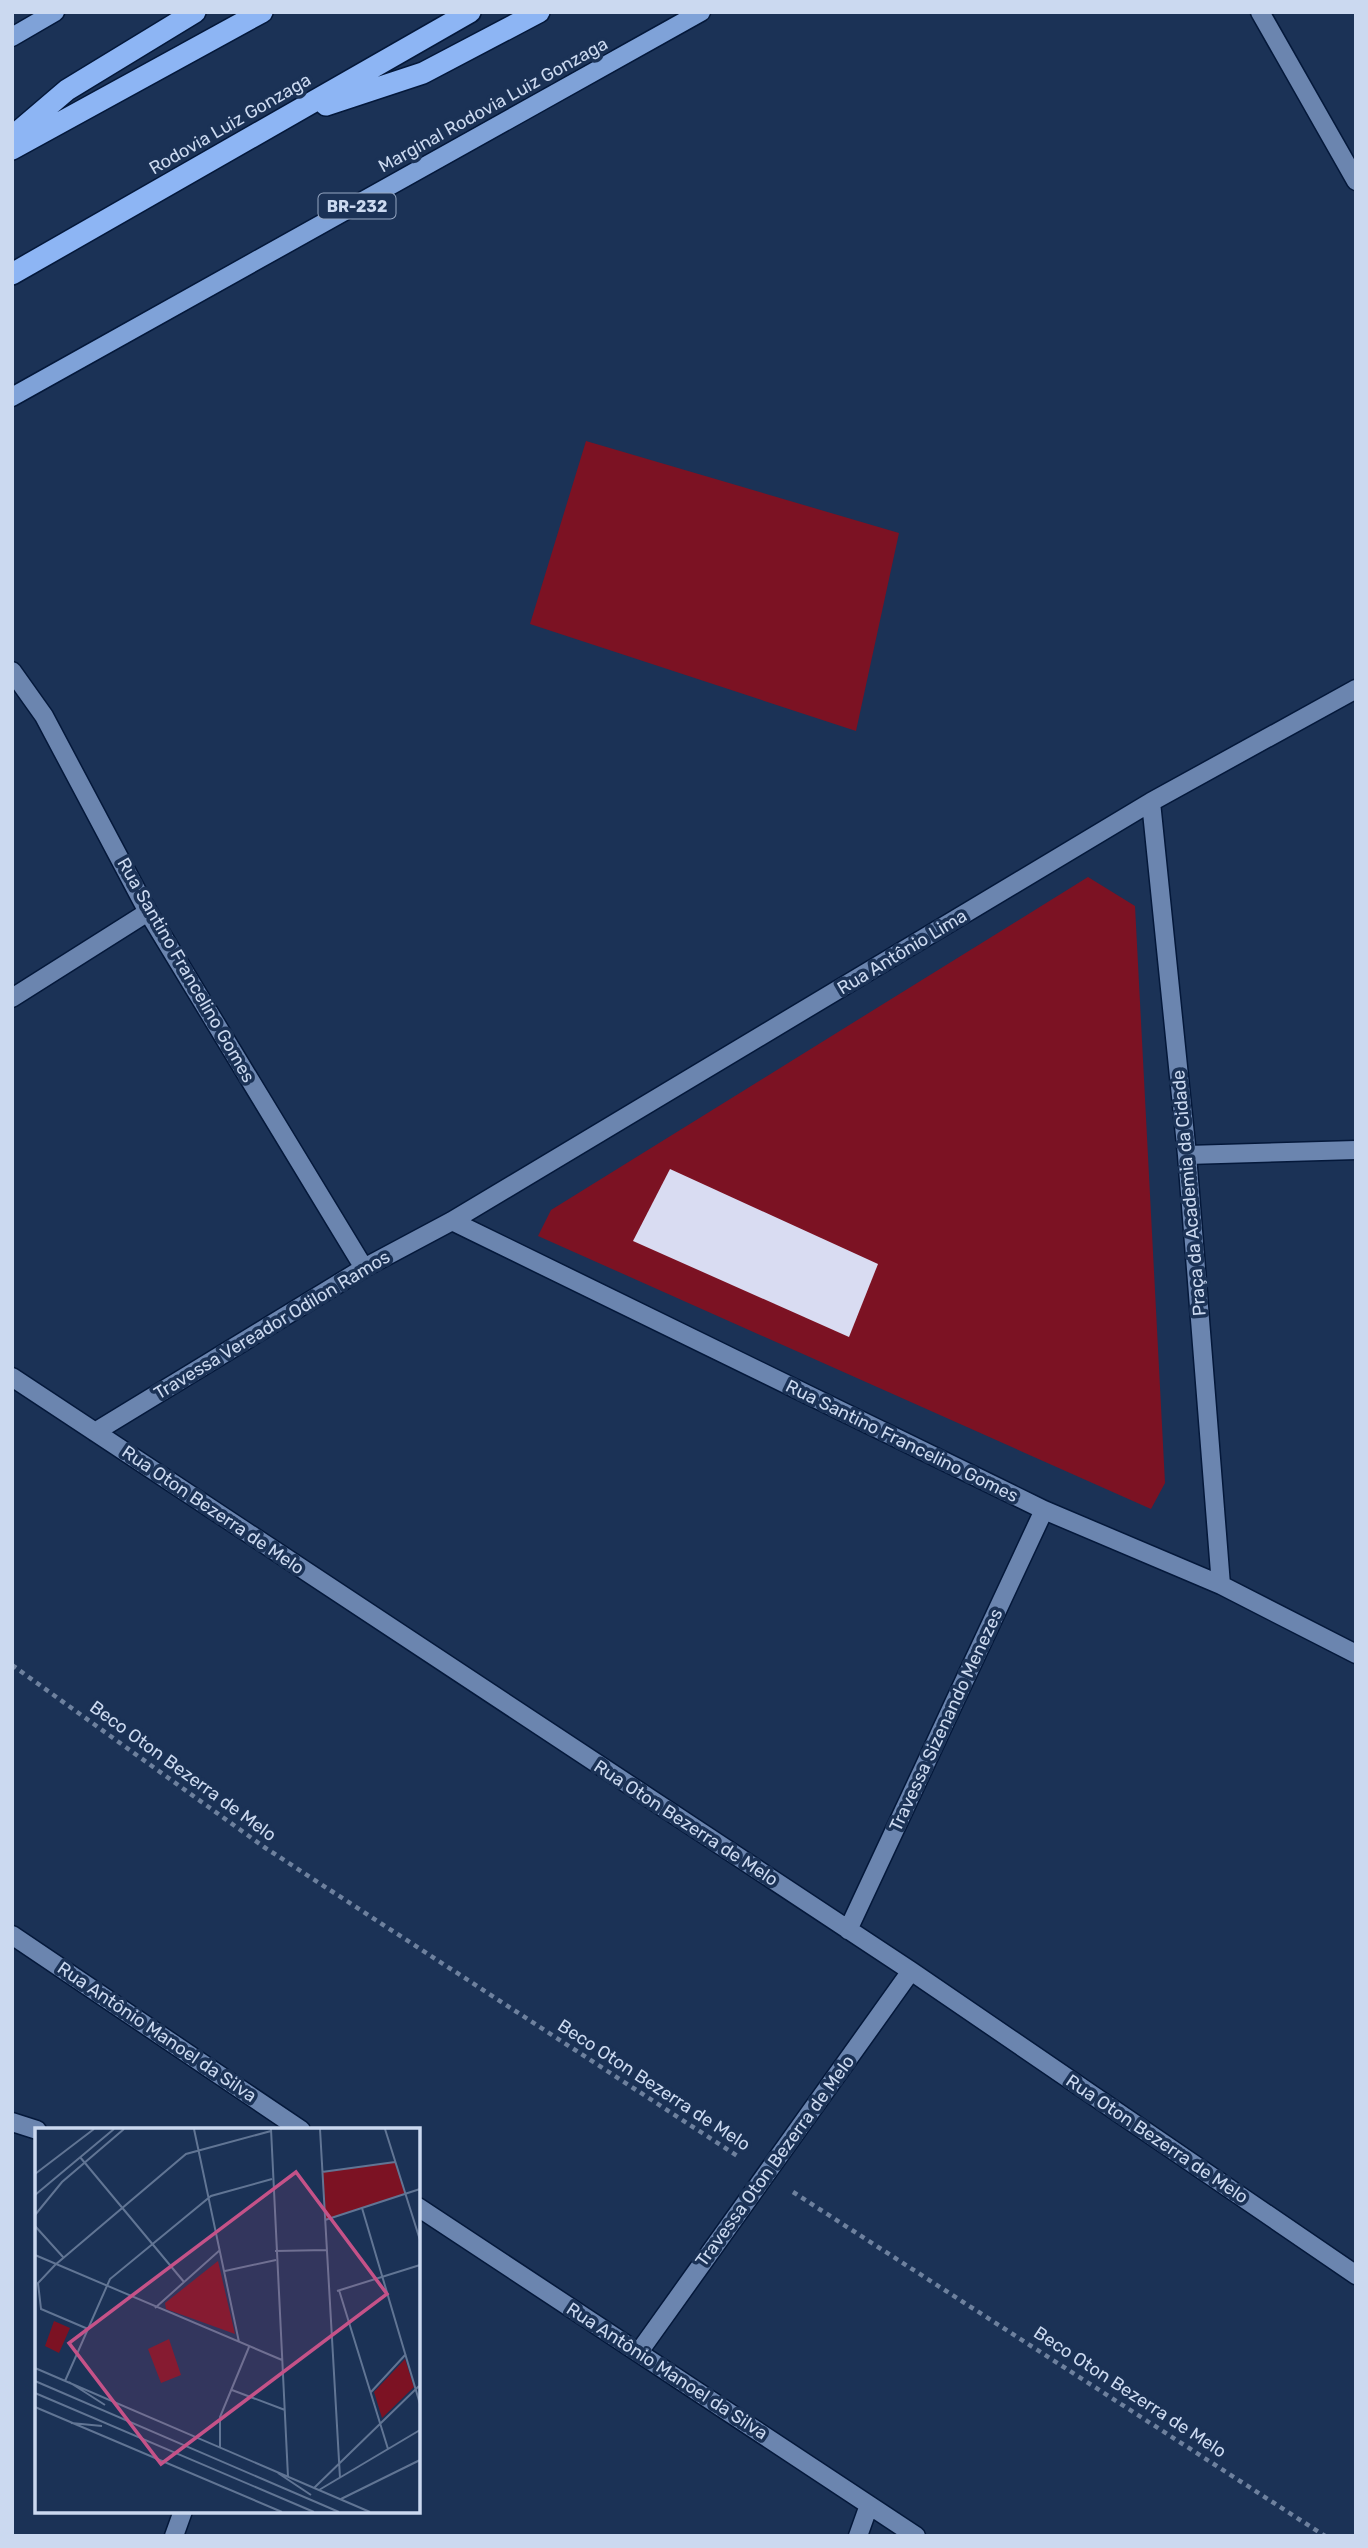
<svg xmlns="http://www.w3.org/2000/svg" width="1368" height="2548" font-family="Rubik,sans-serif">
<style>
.green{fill:#7c1223}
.building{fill:#d9dcf2}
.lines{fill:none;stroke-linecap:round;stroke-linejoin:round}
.street-casing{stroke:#04183a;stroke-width:21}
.primary-casing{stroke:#04183a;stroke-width:21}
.highway-casing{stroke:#04183a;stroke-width:24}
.path{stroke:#6e819e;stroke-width:4.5;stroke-dasharray:5 5;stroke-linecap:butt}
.street{stroke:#6b85af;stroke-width:18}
.primary{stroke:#7fa2d8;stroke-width:18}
.highway{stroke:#8db5f4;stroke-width:21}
.labels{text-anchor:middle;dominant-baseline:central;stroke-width:7;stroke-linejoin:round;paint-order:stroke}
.shield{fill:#1b3256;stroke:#96a7c2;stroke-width:2}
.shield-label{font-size:16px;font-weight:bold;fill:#cbd9f0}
.street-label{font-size:18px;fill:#cbd9f0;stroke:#1b3256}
.inset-road{fill:none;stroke:#617594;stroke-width:2}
.view{fill:#c55288;fill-opacity:0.15;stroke:#c55288;stroke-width:3.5}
.inset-edge{fill:none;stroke:#cbd9f0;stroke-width:3.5}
</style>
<rect width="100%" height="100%" fill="#1b3256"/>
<path class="green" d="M586 441 899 533 856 731 530 624Z
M1088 877 1135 906 1165 1483 1151 1509 538 1236 551 1210Z"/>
<path class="building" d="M670 1169 878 1264 849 1337 633 1241Z"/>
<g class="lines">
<defs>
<path id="street" d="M1260 12 1356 181
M12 671 44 716 148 912 364 1268
M1151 802 1187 1155 1221 1585
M12 998 148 912
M1187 1155 1356 1150
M452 1221 1044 1510 1221 1585 1356 1654
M12 1377 911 1971 1356 2275
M95 1432 364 1268 452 1221 1151 802 1356 689
M848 1930 1044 1510
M12 1935 301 2130
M12 2122 37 2130
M418 2207 916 2536
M639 2352 911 1971
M174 2536 183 2511
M858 2536 869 2505"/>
<path id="primary" d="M12 37 55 12
M12 397 701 12"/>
<path id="highway" d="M326 105 423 73 539 12
M12 137 67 90 195 12
M12 149 262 12
M12 274 470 12"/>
</defs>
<use href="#street" class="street-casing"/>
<use href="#primary" class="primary-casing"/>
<use href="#highway" class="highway-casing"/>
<path class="path" d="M12 1665 264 1847 739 2157
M793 2192 1325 2536"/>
<use href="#street" class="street"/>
<use href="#primary" class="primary"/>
<use href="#highway" class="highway"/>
</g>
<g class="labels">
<rect class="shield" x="318.5" y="193.5" width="77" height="25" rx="5"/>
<g class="shield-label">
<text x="357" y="206">BR-232</text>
</g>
<g class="street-label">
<text transform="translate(493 105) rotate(-29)">Marginal Rodovia Luiz Gonzaga</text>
<text transform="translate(230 124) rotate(-30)">Rodovia Luiz Gonzaga</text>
<text transform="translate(902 952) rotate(-31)">Rua Antônio Lima</text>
<text transform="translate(186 970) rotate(60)">Rua Santino Francelino Gomes</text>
<text transform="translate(1189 1193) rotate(-95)">Praça da Academia da Cidade</text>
<text transform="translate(272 1325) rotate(-31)">Travessa Vereador Odilon Ramos</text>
<text transform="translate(902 1441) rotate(26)">Rua Santino Francelino Gomes</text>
<text transform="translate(213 1510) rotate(34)">Rua Oton Bezerra de Melo</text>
<text transform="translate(946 1720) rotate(-65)">Travessa Sizenando Menezes</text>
<text transform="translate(183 1771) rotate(36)">Beco Oton Bezerra de Melo</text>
<text transform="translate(686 1823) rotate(33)">Rua Oton Bezerra de Melo</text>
<text transform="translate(157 2032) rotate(34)">Rua Antônio Manoel da Silva</text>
<text transform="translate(654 2085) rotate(33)">Beco Oton Bezerra de Melo</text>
<text transform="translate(1157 2139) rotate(34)">Rua Oton Bezerra de Melo</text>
<text transform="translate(775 2161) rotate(-54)">Travessa Oton Bezerra de Melo</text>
<text transform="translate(667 2371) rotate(33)">Rua Antônio Manoel da Silva</text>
<text transform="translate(1130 2392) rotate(33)">Beco Oton Bezerra de Melo</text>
</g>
</g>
<g transform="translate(35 2128)">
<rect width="385" height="385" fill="#1b3256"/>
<path d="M360 34 370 66 290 92 287 44ZM183 133 200 206 131 181 130 175ZM19 193 35 200 24 225 10 218ZM134 211 146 247 126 255 113 221ZM370 231 379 259 347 290 339 264Z" fill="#7c1223"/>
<path class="inset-road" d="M159 1 204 214M236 1 253 349M285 1 305 350M350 1 385 112M45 29 149 154M287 44 360 34M0 46 59 1M0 67 79 1M327 80 385 276M0 87 27 54 89 1M290 92 385 61M0 98 28 129M240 123 292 122M0 127 247 232M190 143 241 132M304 162 353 321M302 163 385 137M120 180 185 122M53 201 6 181 3 155 20 137 151 26 236 3M0 240 335 384M0 253 304 384M30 253 75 151 176 68 237 51M34 254 70 277M197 262 250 282M336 264 371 226M0 265 279 384M0 279 247 384M36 295 67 298M185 319V289L214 219M243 345 276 367M279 360 384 258M284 362 385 302M306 371 385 332"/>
<path class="view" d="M261 44 352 166 126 336 34 215Z"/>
<rect width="385" height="385" class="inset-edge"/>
</g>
<rect width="1368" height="2548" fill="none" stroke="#cbd9f0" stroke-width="28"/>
</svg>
